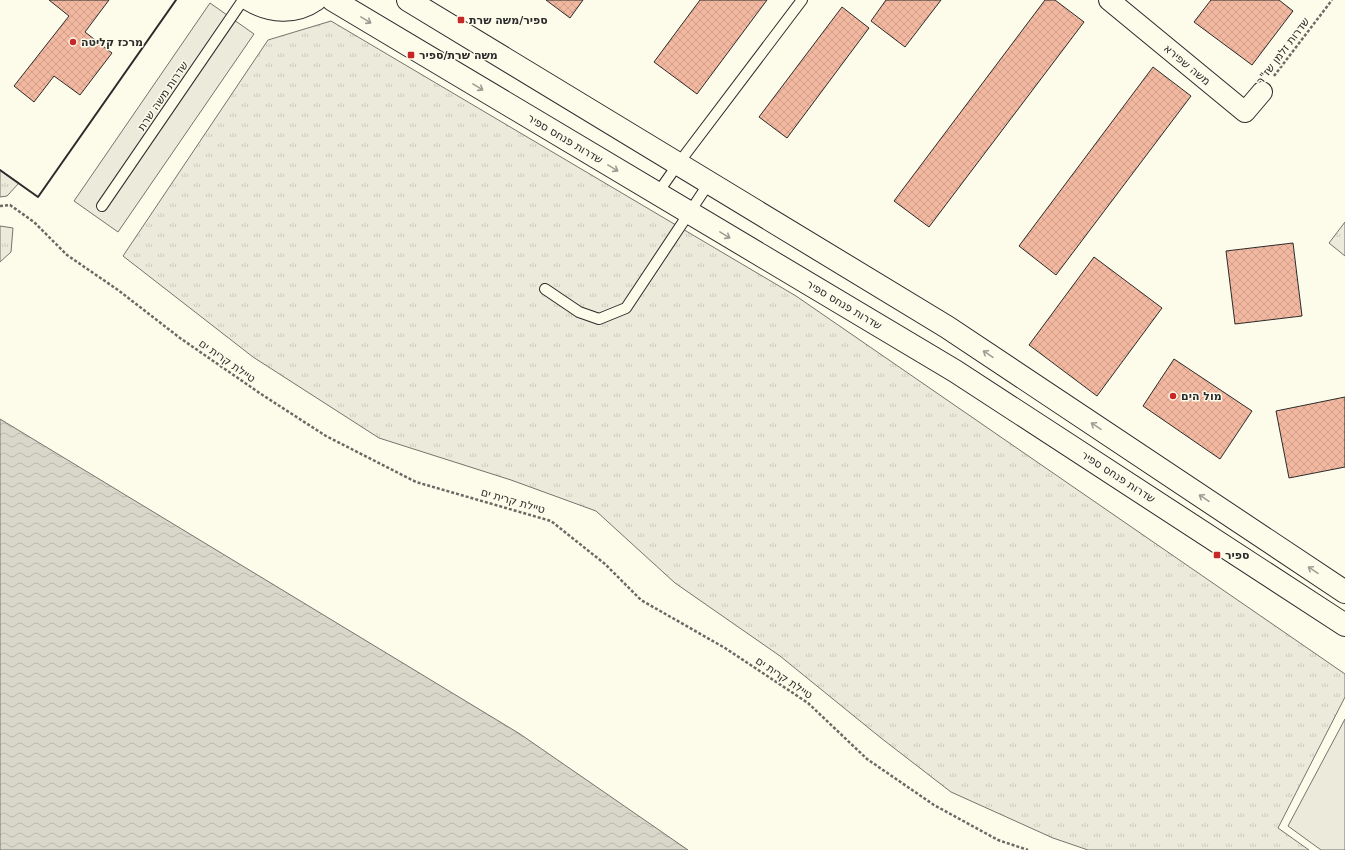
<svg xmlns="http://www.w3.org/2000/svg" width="1345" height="850" font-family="'DejaVu Sans',Heebo,sans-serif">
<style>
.grass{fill:url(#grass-tufts);stroke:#74746e}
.parking{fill:#eceadb;stroke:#74746e}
.water{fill:url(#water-waves);stroke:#74746e}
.building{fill:url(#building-cross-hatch);stroke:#2b2b2b}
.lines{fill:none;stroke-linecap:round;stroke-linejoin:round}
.lane-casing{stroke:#2b2b2b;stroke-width:12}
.street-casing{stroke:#2b2b2b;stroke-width:22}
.secondary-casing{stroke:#2b2b2b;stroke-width:24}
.path{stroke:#6a6964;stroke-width:2.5;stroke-dasharray:3 2;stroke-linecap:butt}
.lane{stroke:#fdfbea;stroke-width:10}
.street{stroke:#fdfbea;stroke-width:20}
.secondary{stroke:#fdfbea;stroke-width:22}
.wall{stroke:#2b2b2b;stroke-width:2}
.oneway{stroke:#9e9d94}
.poi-dot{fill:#c62828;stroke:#fdfbea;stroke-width:1.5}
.labels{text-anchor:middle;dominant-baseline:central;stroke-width:3;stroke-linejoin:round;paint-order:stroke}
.poi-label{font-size:11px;font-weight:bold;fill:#2b2b2b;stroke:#fdfbea;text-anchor:start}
.street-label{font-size:11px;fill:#2b2b2b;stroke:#fdfbea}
</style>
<defs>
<pattern id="grass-tufts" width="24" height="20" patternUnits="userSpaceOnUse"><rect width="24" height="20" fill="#ecebdb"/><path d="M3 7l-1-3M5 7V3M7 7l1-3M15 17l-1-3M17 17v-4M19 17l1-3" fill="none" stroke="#cbcabc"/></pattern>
<pattern id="water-waves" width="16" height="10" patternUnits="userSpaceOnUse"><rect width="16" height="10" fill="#d8d7c9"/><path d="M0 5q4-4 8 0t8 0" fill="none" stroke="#bab9ad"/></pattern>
<pattern id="building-cross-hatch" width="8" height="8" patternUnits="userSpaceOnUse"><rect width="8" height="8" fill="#f2b8a0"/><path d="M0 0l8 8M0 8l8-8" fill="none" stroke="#d09e8a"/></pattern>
</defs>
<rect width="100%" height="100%" fill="#fdfbea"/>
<path class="grass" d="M331 21 796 296 1345 674V697L1278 828 1309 850H1088L1053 838 951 792 881 738 780 656 675 583 596 511 511 480 379 438 253 357 123 256 268 40Z
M0 170 19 183 7 196 0 197Z
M1345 222V256L1329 243Z
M0 226 13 228 11 252 0 262Z"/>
<path class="parking" d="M210 3 254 34 118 232 74 201Z
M1345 719V850H1321L1288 826Z"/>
<path class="water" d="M0 419 520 734 688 850H0Z"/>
<path class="building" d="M49 0H109L85 32 112 53 80 95 54 76 34 102 14 86 69 16Z
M546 0H583L570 18Z
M700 0H767L697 94 654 62Z
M886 0H941L905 47 871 21Z
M1045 0H1055L1084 22 929 227 894 201Z
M1211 0H1279L1293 11 1252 65 1194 22Z
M842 7 869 28 787 138 759 117Z
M1153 67 1191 96 1056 275 1019 246Z
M1293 243 1302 316 1235 324 1226 251Z
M1094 257 1162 308 1097 396 1029 345Z
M1174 359 1252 411 1220 459 1143 406Z
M1345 397V467L1289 478 1276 411Z"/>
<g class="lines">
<defs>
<path id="lane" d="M657 194 678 164 802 0
M102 206 243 0
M545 289 579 312 599 319 626 308 709 183"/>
<path id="street" d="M1109 0 1245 112 1262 92"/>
<path id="secondary" d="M250 0C270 12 295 14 315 0
M333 0 955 371 1345 625
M408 0 947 327 1345 592"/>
</defs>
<use href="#lane" class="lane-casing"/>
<use href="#street" class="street-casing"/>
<use href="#secondary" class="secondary-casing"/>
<path class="path" d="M1274 76 1332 0
M0 206 10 205 34 222 67 255 118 290 180 338 261 394 326 436 416 482 551 521 605 564 641 600 725 648 808 703 867 759 934 805 998 840 1028 850"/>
<use href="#lane" class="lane"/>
<use href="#street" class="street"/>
<use href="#secondary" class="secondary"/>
<path class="wall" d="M0 170 38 197 176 0"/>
</g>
<defs><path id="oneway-shaft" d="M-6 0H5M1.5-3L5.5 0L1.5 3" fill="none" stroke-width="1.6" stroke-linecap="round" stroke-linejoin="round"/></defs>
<g class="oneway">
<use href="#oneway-shaft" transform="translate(366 20) rotate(31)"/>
<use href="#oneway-shaft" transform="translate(478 87) rotate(31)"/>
<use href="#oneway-shaft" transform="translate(613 168) rotate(31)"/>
<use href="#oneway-shaft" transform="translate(725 235) rotate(31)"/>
<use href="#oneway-shaft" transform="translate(988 354) rotate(-146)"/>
<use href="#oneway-shaft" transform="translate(1096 426) rotate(-146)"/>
<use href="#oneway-shaft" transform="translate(1204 498) rotate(-146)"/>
<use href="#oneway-shaft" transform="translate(1313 570) rotate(-146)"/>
</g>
<g class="poi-dot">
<rect x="457" y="16" width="8" height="8" rx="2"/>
<circle cx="73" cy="42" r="4"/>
<rect x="407" y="51" width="8" height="8" rx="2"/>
<circle cx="1173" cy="396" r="4"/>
<rect x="1213" y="551" width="8" height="8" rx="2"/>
</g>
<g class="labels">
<g class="poi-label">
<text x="469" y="20">ספיר/משה שרת</text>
<text x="81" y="42">מרכז קליטה</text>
<text x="419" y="55">משה שרת/ספיר</text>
<text x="1181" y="396">מול הים</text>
<text x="1225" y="555">ספיר</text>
</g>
<g class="street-label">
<text transform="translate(1283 51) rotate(-53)">שדרות זלמן שז"ר</text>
<text transform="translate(1187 65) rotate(40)">משה שפירא</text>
<text transform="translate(163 96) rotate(-56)">שדרות משה שרת</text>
<text transform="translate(565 139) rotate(31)">שדרות פנחס ספיר</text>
<text transform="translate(844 305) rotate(31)">שדרות פנחס ספיר</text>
<text transform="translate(227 361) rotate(35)">טיילת קרית ים</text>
<text transform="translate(1118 477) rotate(33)">שדרות פנחס ספיר</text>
<text transform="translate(513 501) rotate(16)">טיילת קרית ים</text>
<text transform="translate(784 678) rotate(34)">טיילת קרית ים</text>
</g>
</g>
</svg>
